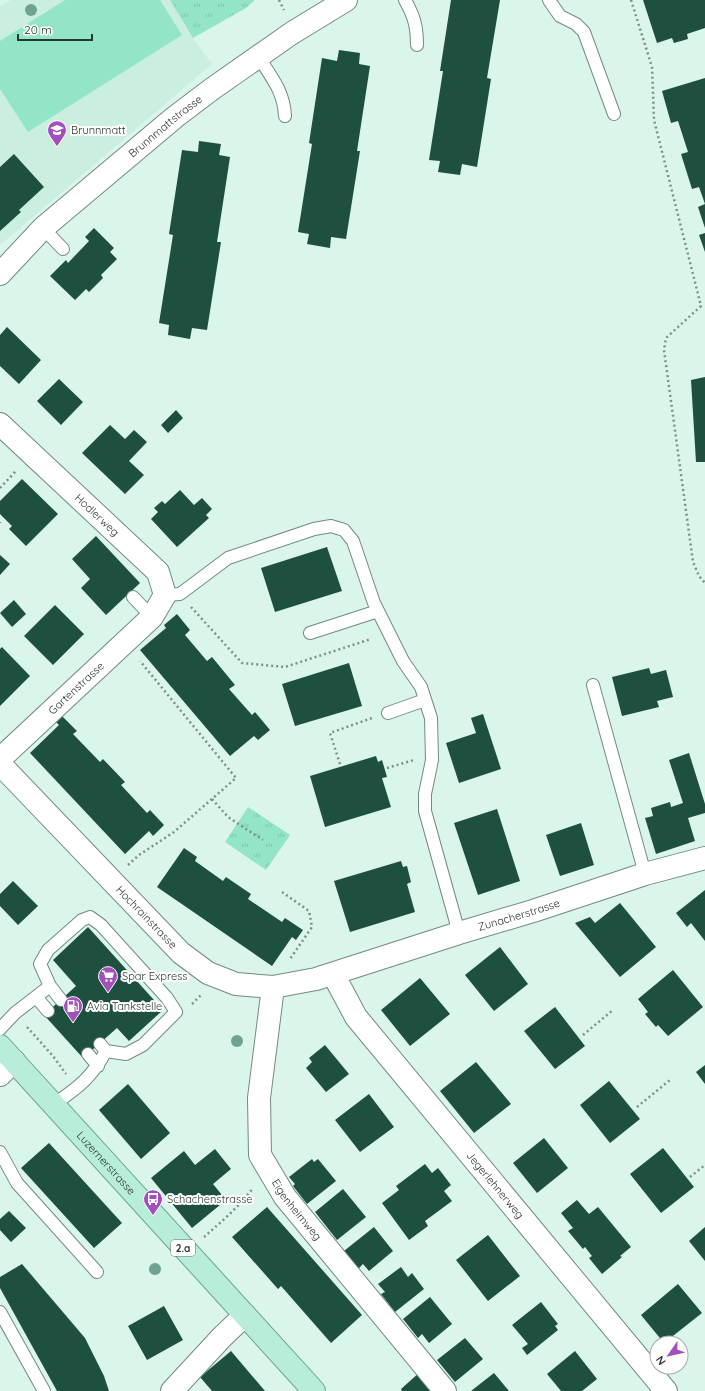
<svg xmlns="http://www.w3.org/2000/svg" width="705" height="1391" font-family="Quicksand,sans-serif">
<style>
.built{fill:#cbefdf}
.grass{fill:url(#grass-tufts)}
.pitch{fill:#92e5c5}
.building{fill:#1d503e}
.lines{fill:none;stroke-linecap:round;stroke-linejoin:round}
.lane-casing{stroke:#728b80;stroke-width:14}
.street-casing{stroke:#728b80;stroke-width:24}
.primary-casing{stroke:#68a58e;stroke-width:24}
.path{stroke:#7e9089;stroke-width:2.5;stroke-dasharray:2 3;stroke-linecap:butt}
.lane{stroke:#fff;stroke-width:12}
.street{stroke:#fff;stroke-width:22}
.primary{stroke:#b8eed9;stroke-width:22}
.tree{fill:#6ea291}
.labels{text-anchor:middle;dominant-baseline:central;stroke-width:4;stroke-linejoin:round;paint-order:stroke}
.shield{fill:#fff;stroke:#6a716e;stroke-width:1}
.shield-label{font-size:10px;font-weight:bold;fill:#2a3430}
.street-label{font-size:11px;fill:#2a3430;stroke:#fff}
.poi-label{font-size:11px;fill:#2a3430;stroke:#fff;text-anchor:start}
</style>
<defs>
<pattern id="grass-tufts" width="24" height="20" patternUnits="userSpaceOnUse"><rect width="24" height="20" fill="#92e5c5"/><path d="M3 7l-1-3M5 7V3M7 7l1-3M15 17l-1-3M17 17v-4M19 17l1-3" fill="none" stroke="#7ec5aa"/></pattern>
</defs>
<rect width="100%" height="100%" fill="#daf5ea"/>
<path class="built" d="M11 0H170L193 38 212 64 0 245V6Z"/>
<path class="grass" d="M170 0H255L246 8 193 38Z
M248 807 290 835 266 870 225 842Z"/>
<path class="pitch" d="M65 0H160L182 35 28 132 0 89V41Z"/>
<path class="building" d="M451 0H500L487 78 491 79 477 167 462 164 460 175 438 172 440 161 429 160 443 71H440Z
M643 0H705V28L687 34 688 39 674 43 672 38 657 43Z
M339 50 360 53 359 64 370 66 357 151H360L346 239 331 237 330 248 307 244 309 234 298 232 312 144 309 143 322 58 337 61Z
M705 78V204L699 187 692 189 681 154 688 152 678 121 671 123 662 91Z
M199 141 221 144 219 155 230 157 217 242H221L207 330 192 328 190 339 168 335 169 325 159 323 173 235 169 234 182 150 198 152Z
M14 154 44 187 19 210 21 212 0 231V167Z
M705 204V228L698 207Z
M94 228 114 248 110 252 117 259 101 275 103 278 89 292 86 289 75 300 50 276 66 260 68 263 89 241 85 237Z
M705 233V252L699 235Z
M7 327 41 360 19 384 0 366V335Z
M705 377V462H696L691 380Z
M59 379 83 402 61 425 37 401Z
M176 410 183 418 168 433 161 425Z
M110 425 125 439 134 430 147 442 129 461 144 475 125 494 82 453Z
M22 479 58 514 26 546 9 529 12 526 0 514V501Z
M180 490 194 505 202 498 212 509 206 515 209 518 177 547 151 519 158 512 154 508 162 501 165 504Z
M96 536 140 583 106 615 81 588 90 579 72 559Z
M327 547 342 591 275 612 261 568Z
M0 555 10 564 0 575Z
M14 600 26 614 12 627 0 613Z
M55 605 84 634 53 665 24 636Z
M177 614 190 630 185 635 207 661 212 657 235 685 229 689 252 715 255 712 270 730 258 740 254 736 230 756 140 650 166 628 164 625Z
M2 647 30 676 0 706V649Z
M349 663 362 706 295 726 282 684Z
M649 668 651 674 666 670 673 697 657 701 659 707 622 716 612 677Z
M483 714 501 769 459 783 446 743 476 733 471 718Z
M62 716 77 731 73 734 100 762 103 759 125 782 121 785 147 813 150 810 164 825 153 836 149 831 125 854 30 753 59 725 56 722Z
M689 753 705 804V813L688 818 695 841 656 854 645 818 653 816 651 808 670 802 671 807 683 803 669 760Z
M376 756 378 762 382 760 387 777 382 778 391 807 325 827 310 776Z
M497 809 520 881 478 895 454 823Z
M581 823 594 865 560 876 546 835Z
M184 848 197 857 195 861 223 881 226 877 251 894 248 899 282 922 285 918 303 930 296 940 292 937 272 966 157 887Z
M401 861 403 867 407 866 411 882 407 884 415 912 350 932 334 881Z
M13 881 38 906 18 925 0 906V894Z
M705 890V941L691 923 687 927 676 913Z
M620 903 656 947 620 977 575 923 590 917 595 923Z
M88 927 163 1010 129 1041 117 1028 83 1058 44 1015 76 986 53 960Z
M500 947 528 984 494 1011 465 975Z
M673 970 703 1007 668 1036 658 1025 656 1027 645 1014 648 1012 638 999Z
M420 978 450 1014 410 1046 381 1010Z
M555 1007 585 1046 555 1069 524 1031Z
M325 1045 349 1074 326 1092 306 1068 312 1062 309 1058Z
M476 1062 511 1104 474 1133 440 1091Z
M705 1065V1084L696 1072Z
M609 1081 640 1119 610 1143 580 1105Z
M128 1084 170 1133 141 1159 99 1110Z
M369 1094 394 1127 360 1152 335 1120Z
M544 1138 568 1168 537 1193 513 1163Z
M49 1143 122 1223 94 1248 21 1168Z
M663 1148 694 1187 661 1213 630 1174Z
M215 1149 231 1169 213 1184 226 1200 192 1228 151 1178 184 1151 195 1165Z
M312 1159 314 1162 318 1159 336 1181 307 1204 293 1186 295 1184 289 1177Z
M425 1164 432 1173 438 1168 451 1185 444 1191 452 1201 425 1221 428 1226 409 1240 382 1203 399 1190 396 1186Z
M343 1189 366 1217 337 1240 315 1212Z
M577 1200 589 1214 598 1207 631 1247 620 1256 622 1257 602 1274 589 1258 592 1256 585 1247 583 1249 568 1231 573 1228 561 1213Z
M267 1207 362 1315 331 1343 281 1286 278 1289 232 1237Z
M9 1211 26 1228 11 1242 0 1230V1219Z
M374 1227 393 1251 369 1271 363 1264 358 1269 344 1251Z
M705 1227V1261L689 1241Z
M488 1235 520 1276 488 1301 456 1260Z
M22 1264 85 1338 104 1376 109 1391H57L0 1288V1277Z
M401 1267 408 1277 412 1273 424 1289 395 1312 381 1294 385 1292 378 1284Z
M678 1284 702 1313 664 1343 641 1315Z
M430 1297 452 1324 429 1343 422 1334 418 1338 403 1319Z
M541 1302 558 1324 555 1326 558 1330 527 1355 522 1348 528 1344 512 1325Z
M164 1306 183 1340 147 1360 128 1326Z
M465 1338 483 1359 455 1382 437 1360Z
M231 1351 265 1391H212L200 1377Z
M575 1351 597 1379 582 1391H561L547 1374Z
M420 1372 437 1391H402L401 1389Z
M494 1373 509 1391H471Z"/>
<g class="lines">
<defs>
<path id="lane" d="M405 0C414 16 417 26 417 45
M549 0 560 16 576 24 584 32 614 114
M258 56C271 77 284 91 285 116
M43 228 63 249
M165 595 180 594 228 558 314 529 331 526 344 530 353 541 374 603 403 661 421 687 431 718 432 760 425 794V811L459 933
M133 597 152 617
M310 633 378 611
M593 685 645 874
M388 713 425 700
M36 997 48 1011
M61 1000 50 986 40 964 48 950 82 920 90 917 101 925 167 998 176 1012 143 1045 126 1054 106 1051 100 1044
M0 1029 15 1013 50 986
M88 1054 98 1066
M54 1104C78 1088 92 1077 106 1051
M0 1152 17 1183 97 1272
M0 1312 44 1391"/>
<g id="street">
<path id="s1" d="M0 274 43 228 175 117 212 89 292 33 346 0"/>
<path id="s2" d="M0 424 158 572 165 595 152 617 0 759"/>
<path id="s3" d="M0 764 181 953 208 973 236 984 273 987 316 979 459 933 533 911 645 874 705 858"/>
<path id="s4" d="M333 974 356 1017 666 1391"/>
<path id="s5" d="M273 987 259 1098 260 1155 285 1197 445 1391"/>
<path d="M0 1075 14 1061"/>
<path d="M172 1391 222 1337 245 1315"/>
</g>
<g id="primary">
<path id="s6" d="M0 1046C104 1161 209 1276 314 1391"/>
</g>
</defs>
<use href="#lane" class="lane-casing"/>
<use href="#street" class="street-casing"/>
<use href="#primary" class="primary-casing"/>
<path class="path" d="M279 0 284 10
M631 0 652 67 654 120 701 306 666 338 664 350 693 562 699 576 705 583
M0 488 16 471
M0 522V523
M191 607 242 663 285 667 371 639
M340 764 330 733 372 718
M387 768 414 760
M212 799 228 817 263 840
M128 865 139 855 174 832 236 778 140 661
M282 892 309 911 312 927 290 959
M192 1004 201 995
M27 1027 53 1056 66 1074
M583 1035 613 1010
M637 1107 670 1080
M690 1177 705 1165
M204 1237C221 1222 239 1207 253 1188"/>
<use href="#lane" class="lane"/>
<use href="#street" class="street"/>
<use href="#primary" class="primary"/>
</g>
<g class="tree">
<circle cx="31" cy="10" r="6"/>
<circle cx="237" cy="1041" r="6"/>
<circle cx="155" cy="1269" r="6"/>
</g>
<defs>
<symbol id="school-pin" viewBox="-11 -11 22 30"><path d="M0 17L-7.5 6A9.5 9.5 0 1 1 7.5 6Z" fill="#a34fbd" stroke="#fff"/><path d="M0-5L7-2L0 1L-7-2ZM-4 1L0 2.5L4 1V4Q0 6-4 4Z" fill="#fff"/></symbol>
<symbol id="supermarket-pin" viewBox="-11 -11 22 30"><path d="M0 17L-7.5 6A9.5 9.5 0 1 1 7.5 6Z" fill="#a34fbd" stroke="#fff"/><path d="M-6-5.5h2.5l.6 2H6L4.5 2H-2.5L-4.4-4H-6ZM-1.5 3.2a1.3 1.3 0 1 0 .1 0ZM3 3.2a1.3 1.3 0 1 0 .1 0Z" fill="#fff"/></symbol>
<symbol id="fuel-pin" viewBox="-11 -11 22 30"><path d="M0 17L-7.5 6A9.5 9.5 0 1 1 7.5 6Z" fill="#a34fbd" stroke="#fff"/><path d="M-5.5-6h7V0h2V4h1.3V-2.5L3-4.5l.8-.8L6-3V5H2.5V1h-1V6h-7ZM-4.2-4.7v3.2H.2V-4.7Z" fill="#fff"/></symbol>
<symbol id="bus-pin" viewBox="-11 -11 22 30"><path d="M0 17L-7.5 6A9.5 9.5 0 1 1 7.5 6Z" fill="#a34fbd" stroke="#fff"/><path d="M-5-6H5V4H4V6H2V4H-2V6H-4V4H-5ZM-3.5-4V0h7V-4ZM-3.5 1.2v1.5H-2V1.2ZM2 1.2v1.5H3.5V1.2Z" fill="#fff"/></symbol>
</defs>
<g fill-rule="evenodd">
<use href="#school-pin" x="46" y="119" width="22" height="30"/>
<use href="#supermarket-pin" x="97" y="965" width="22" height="30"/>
<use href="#fuel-pin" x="62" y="995" width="22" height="30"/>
<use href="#bus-pin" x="142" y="1188" width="22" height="30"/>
</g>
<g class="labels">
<rect class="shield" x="171" y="1240" width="24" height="16" rx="3"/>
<g class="shield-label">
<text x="183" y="1248">2.a</text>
</g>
<g class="street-label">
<text stroke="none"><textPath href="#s1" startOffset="222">Brunnmattstrasse</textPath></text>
<text stroke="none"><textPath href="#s2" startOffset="133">Hodlerweg</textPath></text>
<text transform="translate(76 688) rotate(-43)">Gartenstrasse</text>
<text stroke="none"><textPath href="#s3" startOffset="619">Zunacherstrasse</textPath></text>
<text stroke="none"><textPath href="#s3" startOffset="212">Hochrainstrasse</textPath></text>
<text stroke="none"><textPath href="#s6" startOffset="158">Luzernerstrasse</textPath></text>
<text stroke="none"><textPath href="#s4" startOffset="267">Jegerlehnerweg</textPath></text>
<text stroke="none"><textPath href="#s5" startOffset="235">Eigenheimweg</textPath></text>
</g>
<g class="poi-label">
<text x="71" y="130">Brunnmatt</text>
<text x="122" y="976">Spar Express</text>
<text x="87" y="1006">Avia Tankstelle</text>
<text x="167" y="1199">Schachenstrasse</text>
</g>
</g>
<g transform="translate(669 1355) rotate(236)"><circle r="19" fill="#ffffff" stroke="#aaaeac"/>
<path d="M0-3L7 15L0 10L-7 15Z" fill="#a34fbd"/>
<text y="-6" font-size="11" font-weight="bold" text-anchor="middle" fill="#2a3430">N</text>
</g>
<path d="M18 34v6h74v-6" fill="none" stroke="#2a3430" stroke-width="2"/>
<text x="24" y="34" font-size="12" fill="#2a3430" stroke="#ffffff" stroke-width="3" paint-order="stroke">20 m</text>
</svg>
